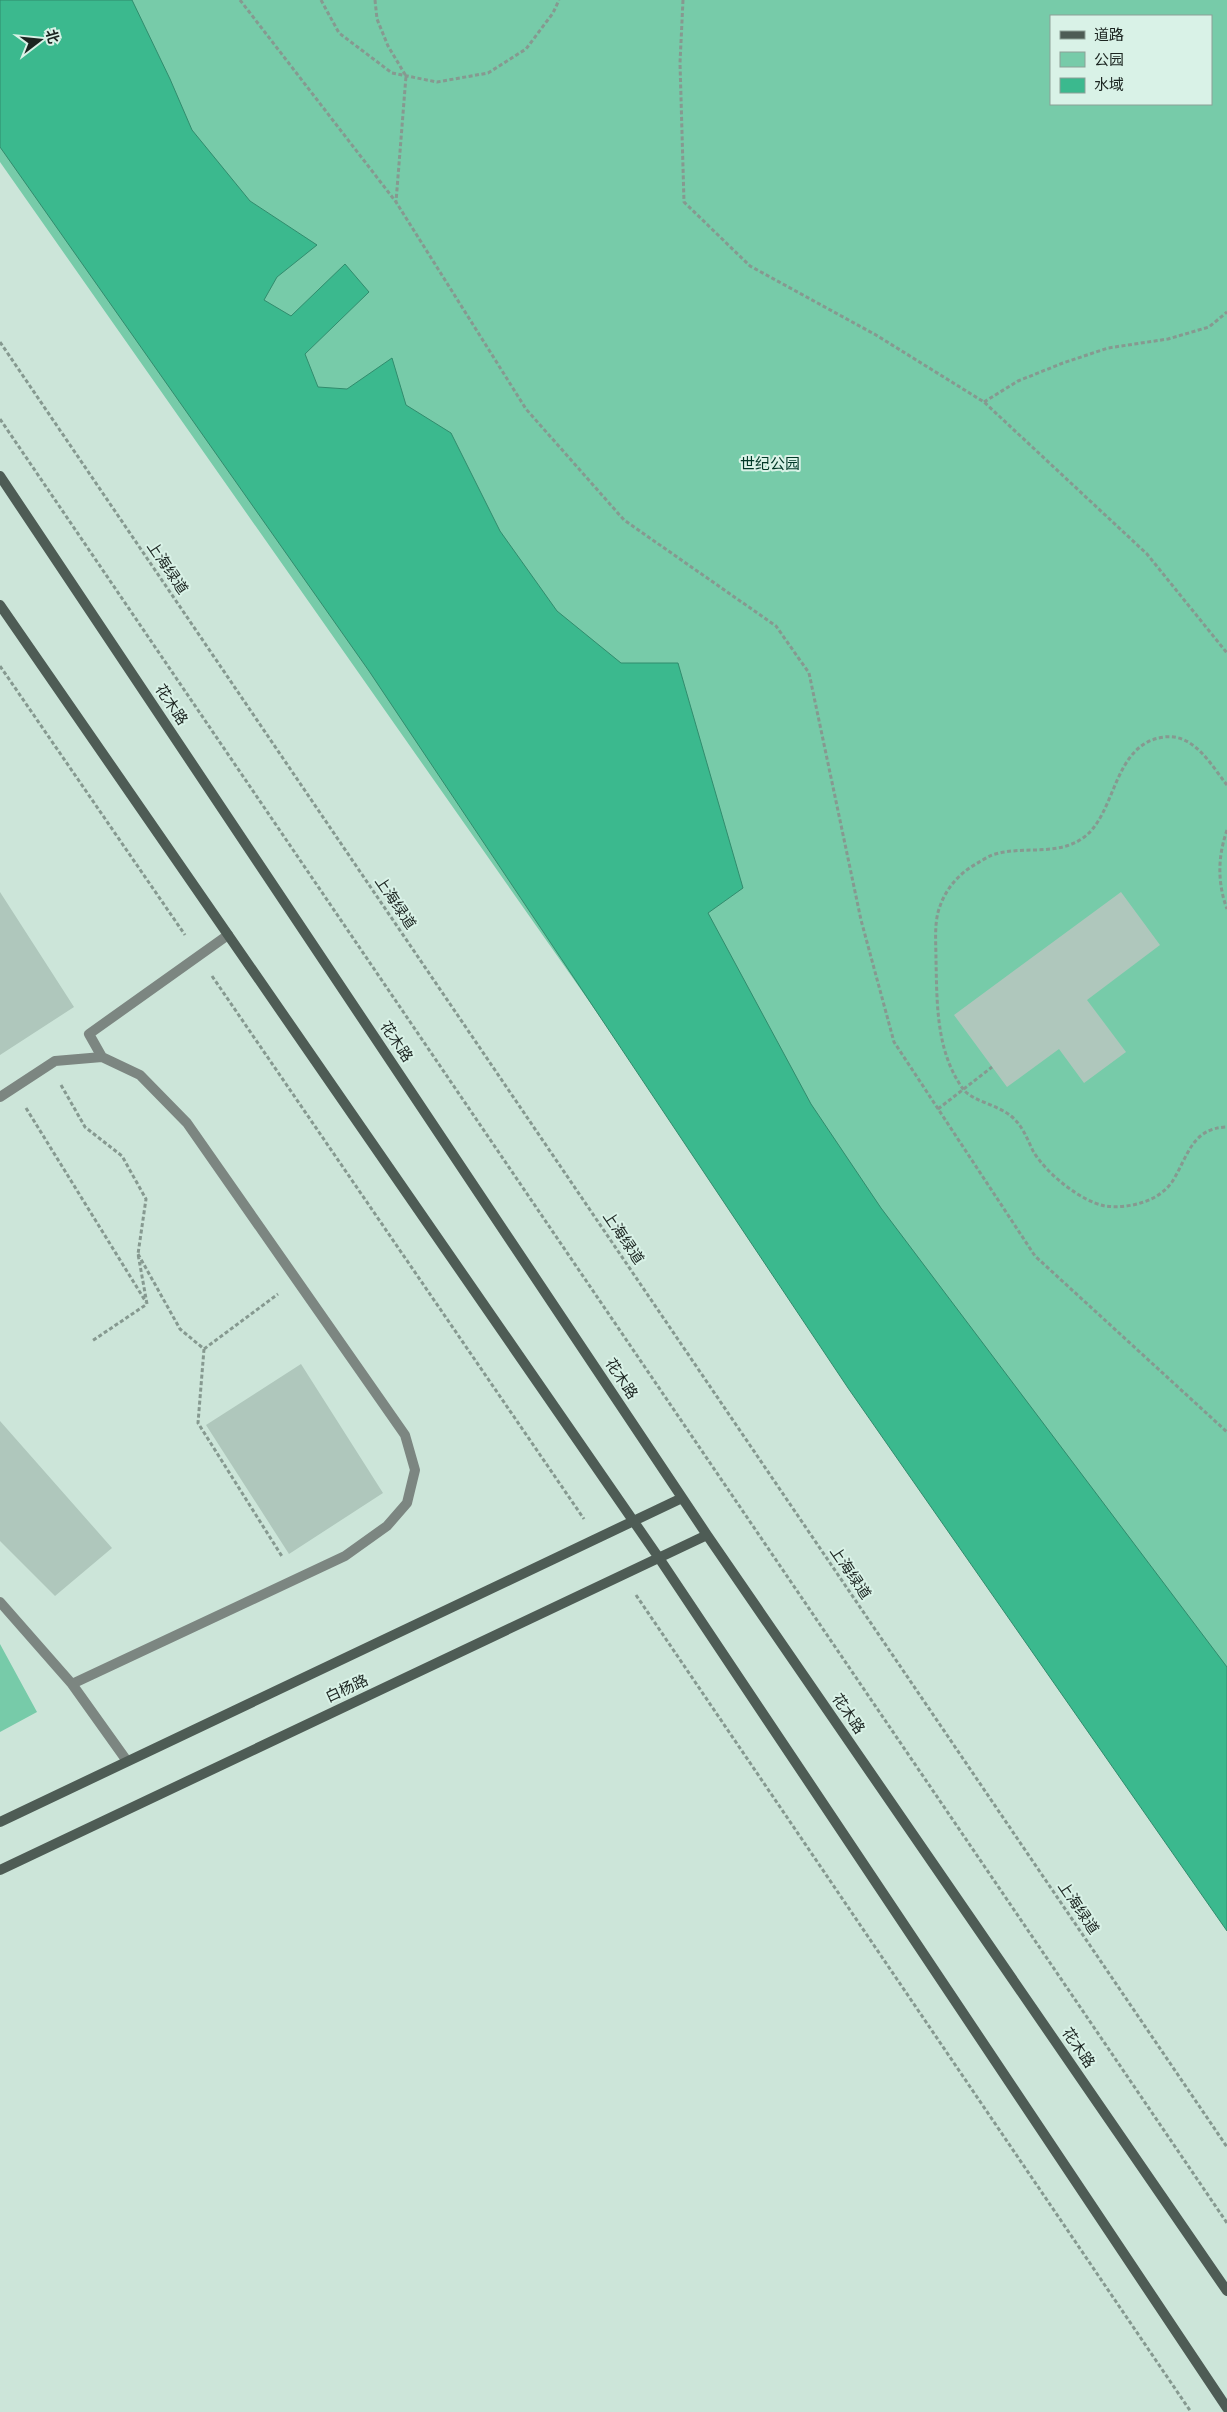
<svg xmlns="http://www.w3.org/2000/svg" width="1227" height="2412" font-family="'Alegreya Sans','Noto Sans SC',sans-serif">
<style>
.green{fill:#77cba9;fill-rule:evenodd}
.water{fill:#3bb98e;stroke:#318c6d}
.building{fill:#afc7bc}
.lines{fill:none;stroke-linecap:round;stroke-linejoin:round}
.path{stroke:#869990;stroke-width:3;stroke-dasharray:4 2.5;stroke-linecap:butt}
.service{stroke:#7c8681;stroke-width:10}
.secondary{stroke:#4e5c55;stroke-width:10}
.labels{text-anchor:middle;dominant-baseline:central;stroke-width:4;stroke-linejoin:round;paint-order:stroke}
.park-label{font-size:15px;fill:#003827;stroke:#d9f2e7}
.street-label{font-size:15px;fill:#1b2420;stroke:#d9f2e7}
</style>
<rect width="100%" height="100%" fill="#cce5d9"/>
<path class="green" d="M0 0H1227V1910L0 162ZM1051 16H1211V104H1051Z
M0 1644 37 1712 0 1732Z"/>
<path class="water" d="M0 0H132L170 79 192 130 250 201 317 245 277 277 264 300 291 316 345 264 369 292 305 354 318 387 347 389 392 358 406 405 451 433 500 531 557 611 621 663H678L743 888 708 913 811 1104 881 1208 1227 1667V1931L848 1388 369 671 0 147Z"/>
<path class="building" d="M0 892 74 1007 0 1055Z
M1121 892 1160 945 1087 1000 1126 1052 1084 1083 1059 1049 1007 1087 954 1015Z
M301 1364 383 1493 289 1554 206 1425Z
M0 1421 112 1548 55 1596 0 1541Z"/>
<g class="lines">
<path class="path" d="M240 0 396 202 526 409 624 520 776 626 809 673 861 920 894 1042 1035 1256 1227 1432
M321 0 339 33 392 73 437 82 488 73 526 49 553 13 559 0
M375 0 377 19 388 46 406 76 396 202
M683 0 680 63 684 202 750 266 876 335 984 402 1147 554 1227 653
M0 342 1227 2147
M984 402 1018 381 1063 363 1108 348 1168 339 1209 327 1227 312
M0 419 1227 2223
M0 666 185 935
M1227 785C1211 765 1194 733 1164 737 1112 744 1117 814 1083 838 1056 857 1021 845 992 855 987 857 981 861 976 864 958 874 945 890 939 909 934 924 936 944 936 960 937 1004 936 1051 963 1089 972 1101 998 1105 1011 1116 1022 1125 1027 1138 1033 1151 1046 1173 1080 1201 1105 1206 1128 1209 1158 1202 1172 1182 1188 1157 1191 1128 1227 1127
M1227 830C1218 856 1217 882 1227 909
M212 976 584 1519
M61 1085 85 1127 122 1156 146 1199 138 1254 147 1304 92 1341
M26 1108 146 1302
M938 1109 992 1067
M138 1254 180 1329 204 1349 198 1423 283 1558
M204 1349 278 1294
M636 1595 1191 2412"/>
<path class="service" d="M102 1057 89 1034 228 935
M0 1097 55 1061 102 1057 140 1075 187 1123 405 1435 415 1470 407 1503 387 1526 345 1556 72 1684
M0 1602 72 1684 127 1761"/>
<path class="secondary" d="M0 476 707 1535 1227 2291
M0 605 659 1558 1227 2408
M0 1822 682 1498
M0 1870 707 1535"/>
</g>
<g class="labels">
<g class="park-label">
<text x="770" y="464">世纪公园</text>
</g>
<g class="street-label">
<text transform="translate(167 568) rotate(56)">上海绿道</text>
<text transform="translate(171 705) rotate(56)">花木路</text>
<text transform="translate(395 903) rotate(56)">上海绿道</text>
<text transform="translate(396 1042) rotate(56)">花木路</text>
<text transform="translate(623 1238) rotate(56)">上海绿道</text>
<text transform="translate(621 1379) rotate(56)">花木路</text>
<text transform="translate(850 1573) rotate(56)">上海绿道</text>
<text transform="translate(347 1689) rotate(-25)">白杨路</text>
<text transform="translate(848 1714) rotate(55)">花木路</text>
<text transform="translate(1078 1908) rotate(56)">上海绿道</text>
<text transform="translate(1078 2048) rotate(55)">花木路</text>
</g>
</g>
<rect x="1050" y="15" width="162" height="90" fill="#d9f2e7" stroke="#8da097"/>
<rect x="1060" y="31" width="25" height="8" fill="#4e5c55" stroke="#8da097"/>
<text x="1094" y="40" font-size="15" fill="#1b2420">道路</text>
<rect x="1060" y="52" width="25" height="15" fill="#77cba9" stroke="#8da097"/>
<text x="1094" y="65" font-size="15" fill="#1b2420">公园</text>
<rect x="1060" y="78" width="25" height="15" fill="#3bb98e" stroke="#8da097"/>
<text x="1094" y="90" font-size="15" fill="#1b2420">水域</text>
<g transform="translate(40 40) rotate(74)" stroke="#d9f2e7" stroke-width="4" paint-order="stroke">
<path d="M0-4L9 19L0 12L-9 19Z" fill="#1b2420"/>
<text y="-8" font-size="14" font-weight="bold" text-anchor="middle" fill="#1b2420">北</text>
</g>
</svg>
